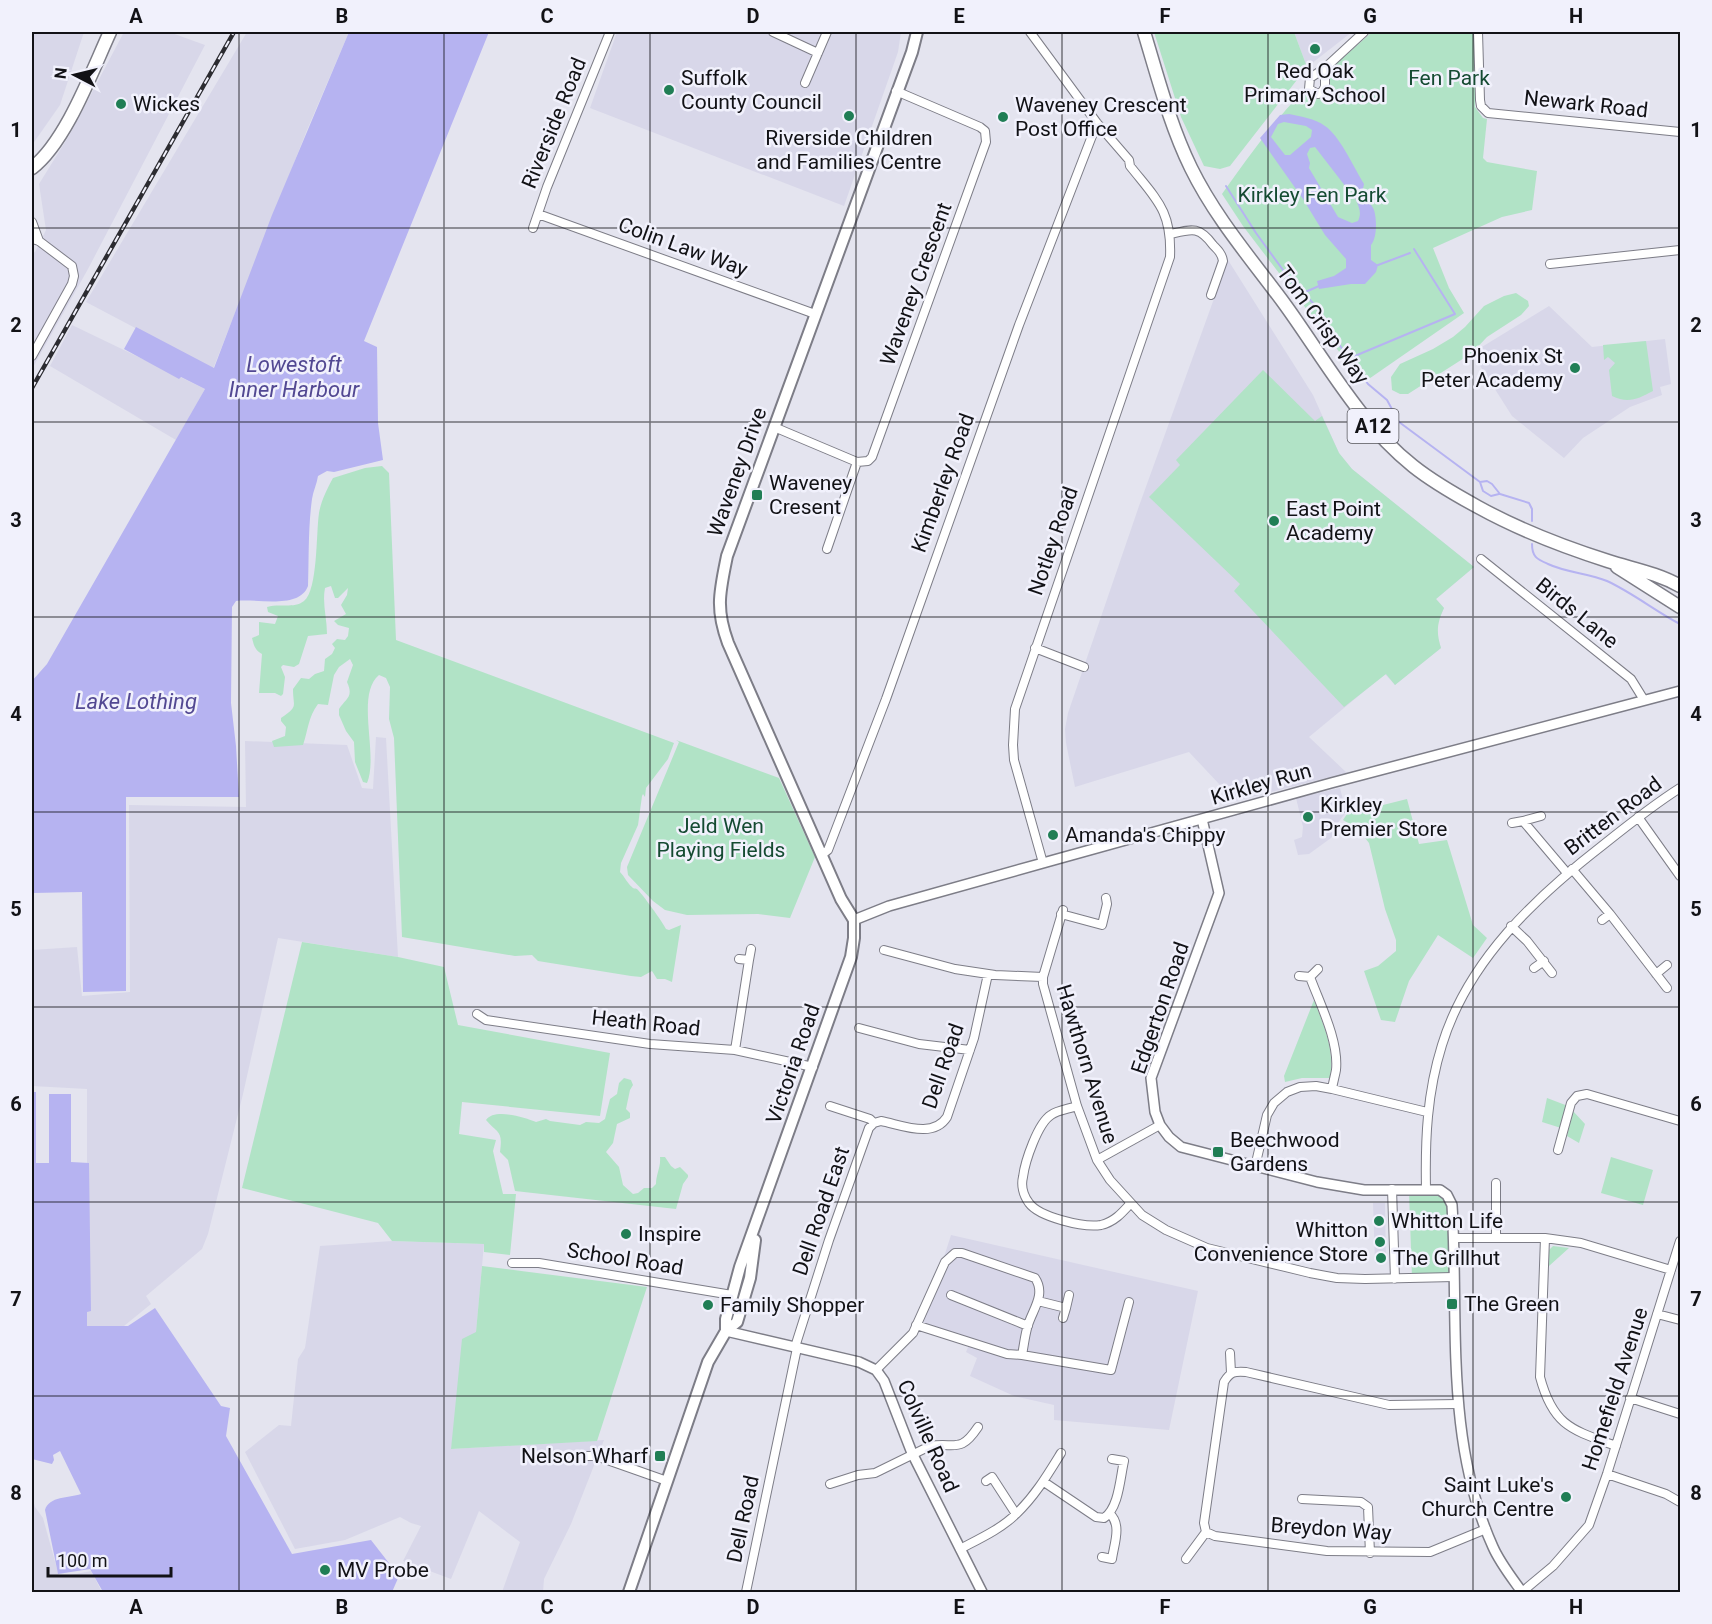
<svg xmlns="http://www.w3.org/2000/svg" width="1712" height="1624" font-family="Roboto,sans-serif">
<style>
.built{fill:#d8d7e9}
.green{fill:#b1e3c6}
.water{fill:#b6b3f1;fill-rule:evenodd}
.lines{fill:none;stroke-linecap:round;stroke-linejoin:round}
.stream{stroke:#b6b3f1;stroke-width:2}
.minor-casing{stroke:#7d7d87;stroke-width:10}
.tertiary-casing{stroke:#7d7d87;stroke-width:12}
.secondary-casing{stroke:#7d7d87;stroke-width:14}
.trunk-casing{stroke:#7d7d87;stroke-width:15}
.minor{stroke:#fff;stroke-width:8}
.tertiary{stroke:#fff;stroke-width:9}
.secondary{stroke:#fff;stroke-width:10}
.trunk{stroke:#fff;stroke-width:12}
.rail-casing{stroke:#2c2c31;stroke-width:4.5}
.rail{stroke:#f1f1fc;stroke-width:2;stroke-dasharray:7;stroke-linecap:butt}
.grid{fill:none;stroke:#121216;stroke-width:1.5;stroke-opacity:0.55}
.poi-dot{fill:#207e55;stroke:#f1f1fc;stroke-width:2}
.labels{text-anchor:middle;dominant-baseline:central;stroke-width:5;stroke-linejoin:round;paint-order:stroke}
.shield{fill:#f1f1fc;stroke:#55555b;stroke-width:1.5}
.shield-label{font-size:20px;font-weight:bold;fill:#121216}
.poi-label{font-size:21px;fill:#121216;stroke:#f1f1fc;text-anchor:start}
.park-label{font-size:21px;fill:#154b32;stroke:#f1f1fc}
.street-label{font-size:21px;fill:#121216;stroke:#f1f1fc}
.water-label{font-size:22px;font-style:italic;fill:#524892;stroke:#f1f1fc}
.neatline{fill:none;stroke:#121216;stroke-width:2}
.grid-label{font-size:20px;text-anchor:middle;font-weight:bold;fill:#121216}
</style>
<rect width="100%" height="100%" fill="#e4e4ef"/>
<path class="built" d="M32 32H84L60 105 32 145Z
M124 32H169L205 45 88 269 32 369V254L35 252 46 230 39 184 70 134Z
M247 32H349L307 130 213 369 86 302Z
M617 32H901L898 52 844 206 590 108Z
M1294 32H1352L1307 67Z
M1228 260 1313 395 1339 453 1352 469 1474 567 1436 599 1444 608 1437 623V635L1441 648 1395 685 1385 674 1309 737 1347 773 1235 801 1189 752 1075 787 1066 743 1065 729 1068 713 1139 506Z
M1549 306 1592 347 1665 339 1671 384 1660 387 1662 395 1630 407 1583 438 1564 458 1512 416 1472 353Z
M72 325 205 389 176 440 50 366Z
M376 737 386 738 398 957 278 938 243 1094 208 1234 202 1249 146 1296 151 1304 124 1326 87 1327V1089L32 1086V950L77 947 82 996 130 992 129 805 246 807 245 741 347 745 362 788 373 789Z
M1340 788 1346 812 1337 824V830L1331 838 1309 854 1298 855 1294 840 1302 837 1303 827 1296 798Z
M1373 1203H1385L1386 1262 1375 1263Z
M951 1235 1198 1291 1169 1430 1054 1420V1405L1014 1396 970 1376 977 1358 966 1352 971 1340 923 1323Z
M392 1241 484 1244 476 1332 451 1449 604 1440 571 1524 544 1579 543 1592H502L520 1542 479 1511 451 1579 403 1561 421 1526 411 1523 400 1517 345 1540 295 1549 245 1452 279 1425 291 1426 298 1359 305 1348 320 1246Z
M32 1496 35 1507 43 1518 59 1576 61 1577 91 1571 102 1592H32Z"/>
<path class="green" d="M1154 32H1294L1307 67 1230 166 1220 169 1204 166 1181 117Z
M1372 32H1474L1477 59 1475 107 1483 118 1487 119 1483 158 1487 162 1537 171 1532 210 1502 217 1433 248 1449 288 1464 313 1363 383 1243 226 1222 194C1248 157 1274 121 1305 89L1310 95 1318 97 1328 71Z
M1516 293 1528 301 1529 306 1521 315 1487 337 1472 353 1408 394H1400L1392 390 1391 377 1400 364 1433 349 1453 337 1465 327 1484 306 1504 296Z
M1646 341 1653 391C1638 399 1628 404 1612 396L1609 370 1615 363 1608 357 1604 360 1603 345Z
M1263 370 1315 421 1322 416 1339 453 1352 469 1474 567 1436 599 1444 608C1437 623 1436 632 1441 648L1395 685 1386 674 1344 707 1234 591 1240 584 1149 497 1180 465 1176 460Z
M382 466 389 473 396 640 674 743 668 759 646 788 645 797 643 794 642 796 638 825 621 863 620 872C624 876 628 884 632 887 633 889 635 888 637 889 641 892 664 924 666 929L669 930 681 925 672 982 665 979H657L652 971 641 977 631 976 538 961 532 955 515 956 402 937 394 738 389 719 390 687 386 678 379 675C355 695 379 755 367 783L363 782 355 762 354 742 346 731 339 715V709C346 698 354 697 347 682L353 665 350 659 339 667 334 675 328 705 318 704C308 717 308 731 303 745L274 747 272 741 285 736 286 727 281 721V718C299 706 293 707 293 689L301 678 309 679 315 674 324 671 325 659 332 654 335 648 332 644 337 639 345 640 348 636 349 628 338 625 334 621 346 614 341 605 347 595 348 588 338 598H335L331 586 325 588C322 603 327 618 327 634L308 636 299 664 294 667 283 665 281 667 285 677 283 694 281 696 275 693H259L262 654C255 650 254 646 252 638L259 635V622L275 624 278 616 268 612 267 607C279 603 294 609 304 601 318 590 316 533 319 513 321 501 327 489 333 478L365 468Z
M676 740 779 778 815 857 790 918 758 914 687 915 665 910 653 901 628 875 627 867 679 742Z
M1407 799 1419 844 1447 840 1473 925 1487 938 1473 958 1438 935 1409 981 1395 1022 1381 1020 1364 971 1378 966 1396 951V940L1385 909 1369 843 1358 829 1343 820 1347 814Z
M302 942 398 957 444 967 458 1025 610 1053 600 1116 462 1102 459 1134 496 1140 493 1151 503 1194H516L510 1255 484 1252V1244L392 1241 378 1223 242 1188Z
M1314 1000C1324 1026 1335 1050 1330 1078H1302L1285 1082 1284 1076Z
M624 1078 631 1080 633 1085 630 1090 626 1109 630 1113V1118L617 1124 613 1143 606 1152 619 1167 623 1185 633 1194 638 1193 644 1188H652L656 1184C656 1174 661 1167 660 1157H665L671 1166 675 1169 680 1167 688 1175V1177L683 1184 676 1209 515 1191 508 1160 500 1152C503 1130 498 1134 486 1120 494 1108 524 1117 536 1122L546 1119 550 1121 580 1125 586 1122 599 1123 605 1119 610 1099 617 1094 619 1083Z
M1547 1098 1568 1106 1561 1128 1542 1122Z
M1573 1111 1585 1124 1579 1143 1567 1136Z
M1611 1157 1653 1170 1643 1205 1601 1193Z
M1409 1192C1428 1192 1440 1188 1450 1206L1452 1276 1412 1277Z
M1553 1246 1569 1248 1549 1266V1250Z
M482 1266 647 1287 597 1441 451 1449 462 1339 476 1332Z"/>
<path class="water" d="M349 32H489L364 341 377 347 378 423 383 460 334 472 327 471 318 476C317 484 313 491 312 499 308 528 309 557 308 586 299 610 257 598 236 601L232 607 231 703 236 746 239 797H126V991L83 992 82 892 33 893 32 913V681L47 664 205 389 181 377 179 379 124 349 136 327 214 368 272 215Z
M1289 114C1302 117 1314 118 1325 126 1340 136 1354 168 1364 184L1362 193C1366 199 1372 205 1374 210 1377 220 1377 238 1371 245V260L1378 265 1376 272 1365 284H1351L1319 289 1317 281 1334 276 1346 268V259L1325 235 1303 199 1260 138 1280 115ZM1284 122 1306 126 1312 130 1311 137 1290 155H1285L1271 137 1278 124ZM1315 147 1349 191 1353 190C1354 201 1364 209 1358 221L1352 223 1338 217 1309 168 1310 163 1307 154 1310 148Z
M32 1092H36V1163H49V1094H71V1162L89 1163 91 1311 87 1312V1326H128L155 1308 221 1406 230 1408 226 1436 292 1554 371 1540 399 1576 392 1592H103L90 1569 58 1574 45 1510C49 1496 69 1498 81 1494L60 1451 53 1455 54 1460 52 1464 32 1459Z"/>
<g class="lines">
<path class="stream" d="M1226 186 1256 233 1291 281 1313 303 1328 324 1335 339 1368 384 1387 400 1399 422 1480 482 1487 481 1492 484 1500 494 1529 503 1532 509V521
M1378 265 1410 253
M1303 293 1319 286
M1350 358 1455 314 1414 249
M1480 482 1483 491 1491 496 1499 494
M1532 544C1532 557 1537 559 1548 564 1567 573 1589 573 1607 581 1633 593 1655 611 1680 624"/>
<defs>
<path id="minor" d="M773 32 818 53
M1030 32 1097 123 1129 160 1130 166C1157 200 1172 211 1170 257L1015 709 1013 745 1014 760 1043 863
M1478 32 1480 100 1481 106 1488 113 1680 132
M1325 68V86L1323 91 1318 94 1309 89 1310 78 1325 68 1364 32
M805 83 827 32
M538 214 815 314
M32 222 39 241
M533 228 547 187 610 32
M1171 234C1192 229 1199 226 1213 245 1218 250 1222 254 1223 261L1211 295
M32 239 39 241 72 266 74 276 72 284 32 356
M1550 264 1680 250
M774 427 857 462 868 461 872 457 986 142 985 131 980 127 896 91
M827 549 857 462
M1481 559 1631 679 1644 700
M1035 648 1084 667
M1638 817 1680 876
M1523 821 1541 816
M1512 823 1523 821 1567 873
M823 854 828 850 886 699 1019 325 1097 123
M1572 869 1610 914 1667 988
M1063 910 1043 977V984L1077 1106 1097 1160 1110 1180 1142 1215 1166 1230 1207 1248 1310 1273 1337 1278 1365 1279 1454 1277
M1061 914 1102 925 1107 904 1106 898
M1602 920 1610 914
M1511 926 1527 941 1552 973
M884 950 955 969 995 975 1043 977
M749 960 751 949
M1534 968 1544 961
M1656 974 1667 965
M1299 976 1310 977C1320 1004 1339 1041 1336 1070 1335 1076 1333 1082 1332 1089
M1310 977 1318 969
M477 1014 486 1020 650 1044 735 1050 813 1067
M859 1028 919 1044 970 1050
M735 1050 749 960 739 959
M830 1106 870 1119 874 1123 881 1121C902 1125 933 1139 947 1117L974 1038 988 974
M1077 1106C1069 1109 1058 1110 1051 1115 1038 1123 1025 1161 1023 1177 1021 1185 1023 1195 1029 1203 1039 1217 1084 1228 1101 1225 1114 1222 1122 1213 1130 1204
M1558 1150 1571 1103 1577 1096 1587 1094 1680 1121
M1097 1160 1160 1125
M1255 1167 1267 1115 1274 1103 1287 1092 1300 1087 1316 1086 1332 1089 1427 1112
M1392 1189 1395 1279
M1426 1189C1425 1139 1427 1093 1442 1045 1468 960 1536 897 1603 845 1628 825 1653 805 1680 788
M1454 1238H1545L1581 1243 1671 1270
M1496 1238V1183
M1545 1238 1540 1377C1553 1426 1572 1430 1616 1446
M512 1263H539L732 1295
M951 1295 1028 1326
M1038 1301 1066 1308 1069 1295
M1657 1314 1680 1320
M1063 1318 1066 1308
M916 1325 1007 1354 1022 1355 1111 1370 1129 1302
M795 1347 829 1240 869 1128 874 1123
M1230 1353 1231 1373
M876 1370 913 1333 945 1262 955 1253H962L1035 1278C1046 1294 1033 1309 1028 1325 1025 1334 1024 1345 1022 1355
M1630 1398 1680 1414
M1458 1404 1389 1405 1246 1372C1234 1371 1230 1372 1224 1382L1204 1523 1206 1532 1215 1536 1327 1551 1430 1552 1486 1529
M581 1456H596L667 1481
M1607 1474 1666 1494 1680 1502
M986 1481 992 1477 1016 1514
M1044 1482 1096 1517 1104 1518C1119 1508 1120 1478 1124 1461L1112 1459
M830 1484 858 1475 875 1473 930 1446C955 1442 960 1454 978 1427
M1302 1499 1361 1502 1368 1507 1370 1553
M960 1549C979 1539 1001 1529 1016 1514 1035 1496 1048 1474 1061 1453
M1102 1557 1112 1559C1114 1544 1122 1525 1110 1514
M1186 1559 1206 1532
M746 1592 797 1348
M1522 1592 1553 1566 1589 1525 1607 1474 1680 1241"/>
<path id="tertiary" d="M1202 819 1219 893 1151 1078 1155 1112 1160 1125 1169 1137 1181 1147 1317 1182 1364 1190H1440L1447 1195 1452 1205C1459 1319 1444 1439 1493 1547 1500 1563 1512 1578 1522 1592
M854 920 889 906 1043 863 1331 783 1680 691
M726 1331 859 1362 876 1370 884 1381 912 1453 982 1592"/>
<path id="secondary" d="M726 1331V1319L740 1267 851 957 854 938V920L841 899 728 643C715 608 720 591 727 556L912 52 917 32
M629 1592 708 1362 726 1331 737 1322 750 1278 755 1240"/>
<path id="trunk" d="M1144 32C1158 78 1170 125 1191 168 1216 219 1253 261 1286 306 1325 360 1360 424 1413 466 1433 482 1456 495 1478 507 1516 528 1567 548 1608 561 1633 569 1657 573 1680 586
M32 168C66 142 92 71 110 32
M1617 567 1680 607"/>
</defs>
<use href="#minor" class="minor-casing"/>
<use href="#tertiary" class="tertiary-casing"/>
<use href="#secondary" class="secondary-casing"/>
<use href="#trunk" class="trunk-casing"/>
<use href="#minor" class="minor"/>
<use href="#tertiary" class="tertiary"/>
<use href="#secondary" class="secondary"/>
<use href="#trunk" class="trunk"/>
<defs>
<path id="rail" d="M32 388 234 32"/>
</defs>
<use href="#rail" class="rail-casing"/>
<use href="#rail" class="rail"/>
</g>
<path class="grid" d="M239 32V1592M444 32V1592M650 32V1592M856 32V1592M1062 32V1592M1268 32V1592M1473 32V1592M32 228H1680M32 422H1680M32 617H1680M32 812H1680M32 1007H1680M32 1202H1680M32 1396H1680"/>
<g class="poi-dot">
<circle cx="1315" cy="49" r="6"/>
<circle cx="669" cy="90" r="6"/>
<circle cx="121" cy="104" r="6"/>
<circle cx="849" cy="116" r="6"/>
<circle cx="1003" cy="117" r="6"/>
<circle cx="1575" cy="368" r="6"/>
<rect x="751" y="489" width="12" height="12" rx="3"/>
<circle cx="1274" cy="521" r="6"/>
<circle cx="1308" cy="817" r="6"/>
<circle cx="1053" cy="835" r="6"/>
<rect x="1212" y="1146" width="12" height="12" rx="3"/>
<circle cx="1379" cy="1221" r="6"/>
<circle cx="626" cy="1234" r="6"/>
<circle cx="1380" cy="1242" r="6"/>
<circle cx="1381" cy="1258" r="6"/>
<rect x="1446" y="1298" width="12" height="12" rx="3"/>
<circle cx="708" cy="1305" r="6"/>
<rect x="654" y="1450" width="12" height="12" rx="3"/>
<circle cx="1566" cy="1497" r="6"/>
<circle cx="325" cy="1570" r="6"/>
</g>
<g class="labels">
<rect class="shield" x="1347.5" y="409" width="51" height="34" rx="4.5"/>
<g class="shield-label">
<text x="1373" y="426">A12</text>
</g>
<g class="poi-label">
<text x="1315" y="71" text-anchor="middle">Red Oak<tspan x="1315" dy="24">Primary School</tspan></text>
<text x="681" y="78">Suffolk<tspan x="681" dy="24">County Council</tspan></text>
<text x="133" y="104">Wickes</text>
<text x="1015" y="105">Waveney Crescent<tspan x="1015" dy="24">Post Office</tspan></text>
<text x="849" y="138" text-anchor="middle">Riverside Children<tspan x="849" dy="24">and Families Centre</tspan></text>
<text x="1563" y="356" text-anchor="end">Phoenix St<tspan x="1563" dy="24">Peter Academy</tspan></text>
<text x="769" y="483">Waveney<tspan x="769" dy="24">Cresent</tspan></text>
<text x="1286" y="509">East Point<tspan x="1286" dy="24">Academy</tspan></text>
<text x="1320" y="805">Kirkley<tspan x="1320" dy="24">Premier Store</tspan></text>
<text x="1065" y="835">Amanda's Chippy</text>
<text x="1230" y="1140">Beechwood<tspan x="1230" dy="24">Gardens</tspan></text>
<text x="1391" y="1221">Whitton Life</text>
<text x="1368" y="1230" text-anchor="end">Whitton<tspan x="1368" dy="24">Convenience Store</tspan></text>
<text x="638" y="1234">Inspire</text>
<text x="1393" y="1258">The Grillhut</text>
<text x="1464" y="1304">The Green</text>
<text x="720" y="1305">Family Shopper</text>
<text x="648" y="1456" text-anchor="end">Nelson Wharf</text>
<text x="1554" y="1485" text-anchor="end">Saint Luke's<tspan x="1554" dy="24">Church Centre</tspan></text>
<text x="337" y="1570">MV Probe</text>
</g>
<g class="park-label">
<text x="1449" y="78">Fen Park</text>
<text x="1312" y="195">Kirkley Fen Park</text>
<text x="721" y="826">Jeld Wen<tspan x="721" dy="24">Playing Fields</tspan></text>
</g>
<g class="street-label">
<text transform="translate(1586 104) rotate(6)">Newark Road</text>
<text transform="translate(554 123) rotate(-68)">Riverside Road</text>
<text transform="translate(683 247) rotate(20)">Colin Law Way</text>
<text transform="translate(916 284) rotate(-70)">Waveney Crescent</text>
<text transform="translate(1323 325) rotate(54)">Tom Crisp Way</text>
<text transform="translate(737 472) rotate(-70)">Waveney Drive</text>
<text transform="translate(943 483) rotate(-70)">Kimberley Road</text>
<text transform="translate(1053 541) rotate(-71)">Notley Road</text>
<text transform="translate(1577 613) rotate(39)">Birds Lane</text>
<text transform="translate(1261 784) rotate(-16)">Kirkley Run</text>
<text transform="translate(1613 816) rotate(-37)">Britten Road</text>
<text transform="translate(1160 1008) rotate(-71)">Edgerton Road</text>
<text transform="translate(646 1023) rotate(6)">Heath Road</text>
<text transform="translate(793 1064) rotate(-71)">Victoria Road</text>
<text transform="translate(1087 1064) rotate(73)">Hawthorn Avenue</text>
<text transform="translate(943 1066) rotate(-71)">Dell Road</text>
<text transform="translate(821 1211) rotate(-71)">Dell Road East</text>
<text transform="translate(625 1259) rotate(9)">School Road</text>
<text transform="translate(1615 1389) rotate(-72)">Homefield Avenue</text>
<text transform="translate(928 1436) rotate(66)">Colville Road</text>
<text transform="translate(743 1519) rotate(-78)">Dell Road</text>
<text transform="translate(1331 1529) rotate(4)">Breydon Way</text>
</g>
<g class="water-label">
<text x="294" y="364">Lowestoft<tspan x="294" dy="25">Inner Harbour</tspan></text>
<text x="136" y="701">Lake Lothing</text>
</g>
</g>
<rect width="1712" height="1624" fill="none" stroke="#f1f1fc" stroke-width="66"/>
<g transform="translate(75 75) rotate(277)" stroke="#f1f1fc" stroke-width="4.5" paint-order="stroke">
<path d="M0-4.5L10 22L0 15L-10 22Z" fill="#121216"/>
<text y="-9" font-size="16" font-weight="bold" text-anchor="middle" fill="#121216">N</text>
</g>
<path d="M48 1567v9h123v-9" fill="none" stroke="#121216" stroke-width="3"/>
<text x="57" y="1567" font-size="18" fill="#121216" stroke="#f1f1fc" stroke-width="4.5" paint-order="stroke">100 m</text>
<rect x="33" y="33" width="1646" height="1558" class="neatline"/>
<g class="grid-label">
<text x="136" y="23">A</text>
<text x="342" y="23">B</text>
<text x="547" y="23">C</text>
<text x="753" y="23">D</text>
<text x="959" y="23">E</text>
<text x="1165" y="23">F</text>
<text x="1370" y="23">G</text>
<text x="1576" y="23">H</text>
<text x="16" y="137">1</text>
<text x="1696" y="137">1</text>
<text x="16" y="332">2</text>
<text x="1696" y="332">2</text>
<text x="16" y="527">3</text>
<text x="1696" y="527">3</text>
<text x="16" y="721">4</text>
<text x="1696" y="721">4</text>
<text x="16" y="916">5</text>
<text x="1696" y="916">5</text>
<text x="16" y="1111">6</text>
<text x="1696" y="1111">6</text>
<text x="16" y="1306">7</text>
<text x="1696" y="1306">7</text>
<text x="16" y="1500">8</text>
<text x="1696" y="1500">8</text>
<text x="136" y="1614">A</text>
<text x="342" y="1614">B</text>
<text x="547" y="1614">C</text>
<text x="753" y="1614">D</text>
<text x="959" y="1614">E</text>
<text x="1165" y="1614">F</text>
<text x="1370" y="1614">G</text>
<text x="1576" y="1614">H</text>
</g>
</svg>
